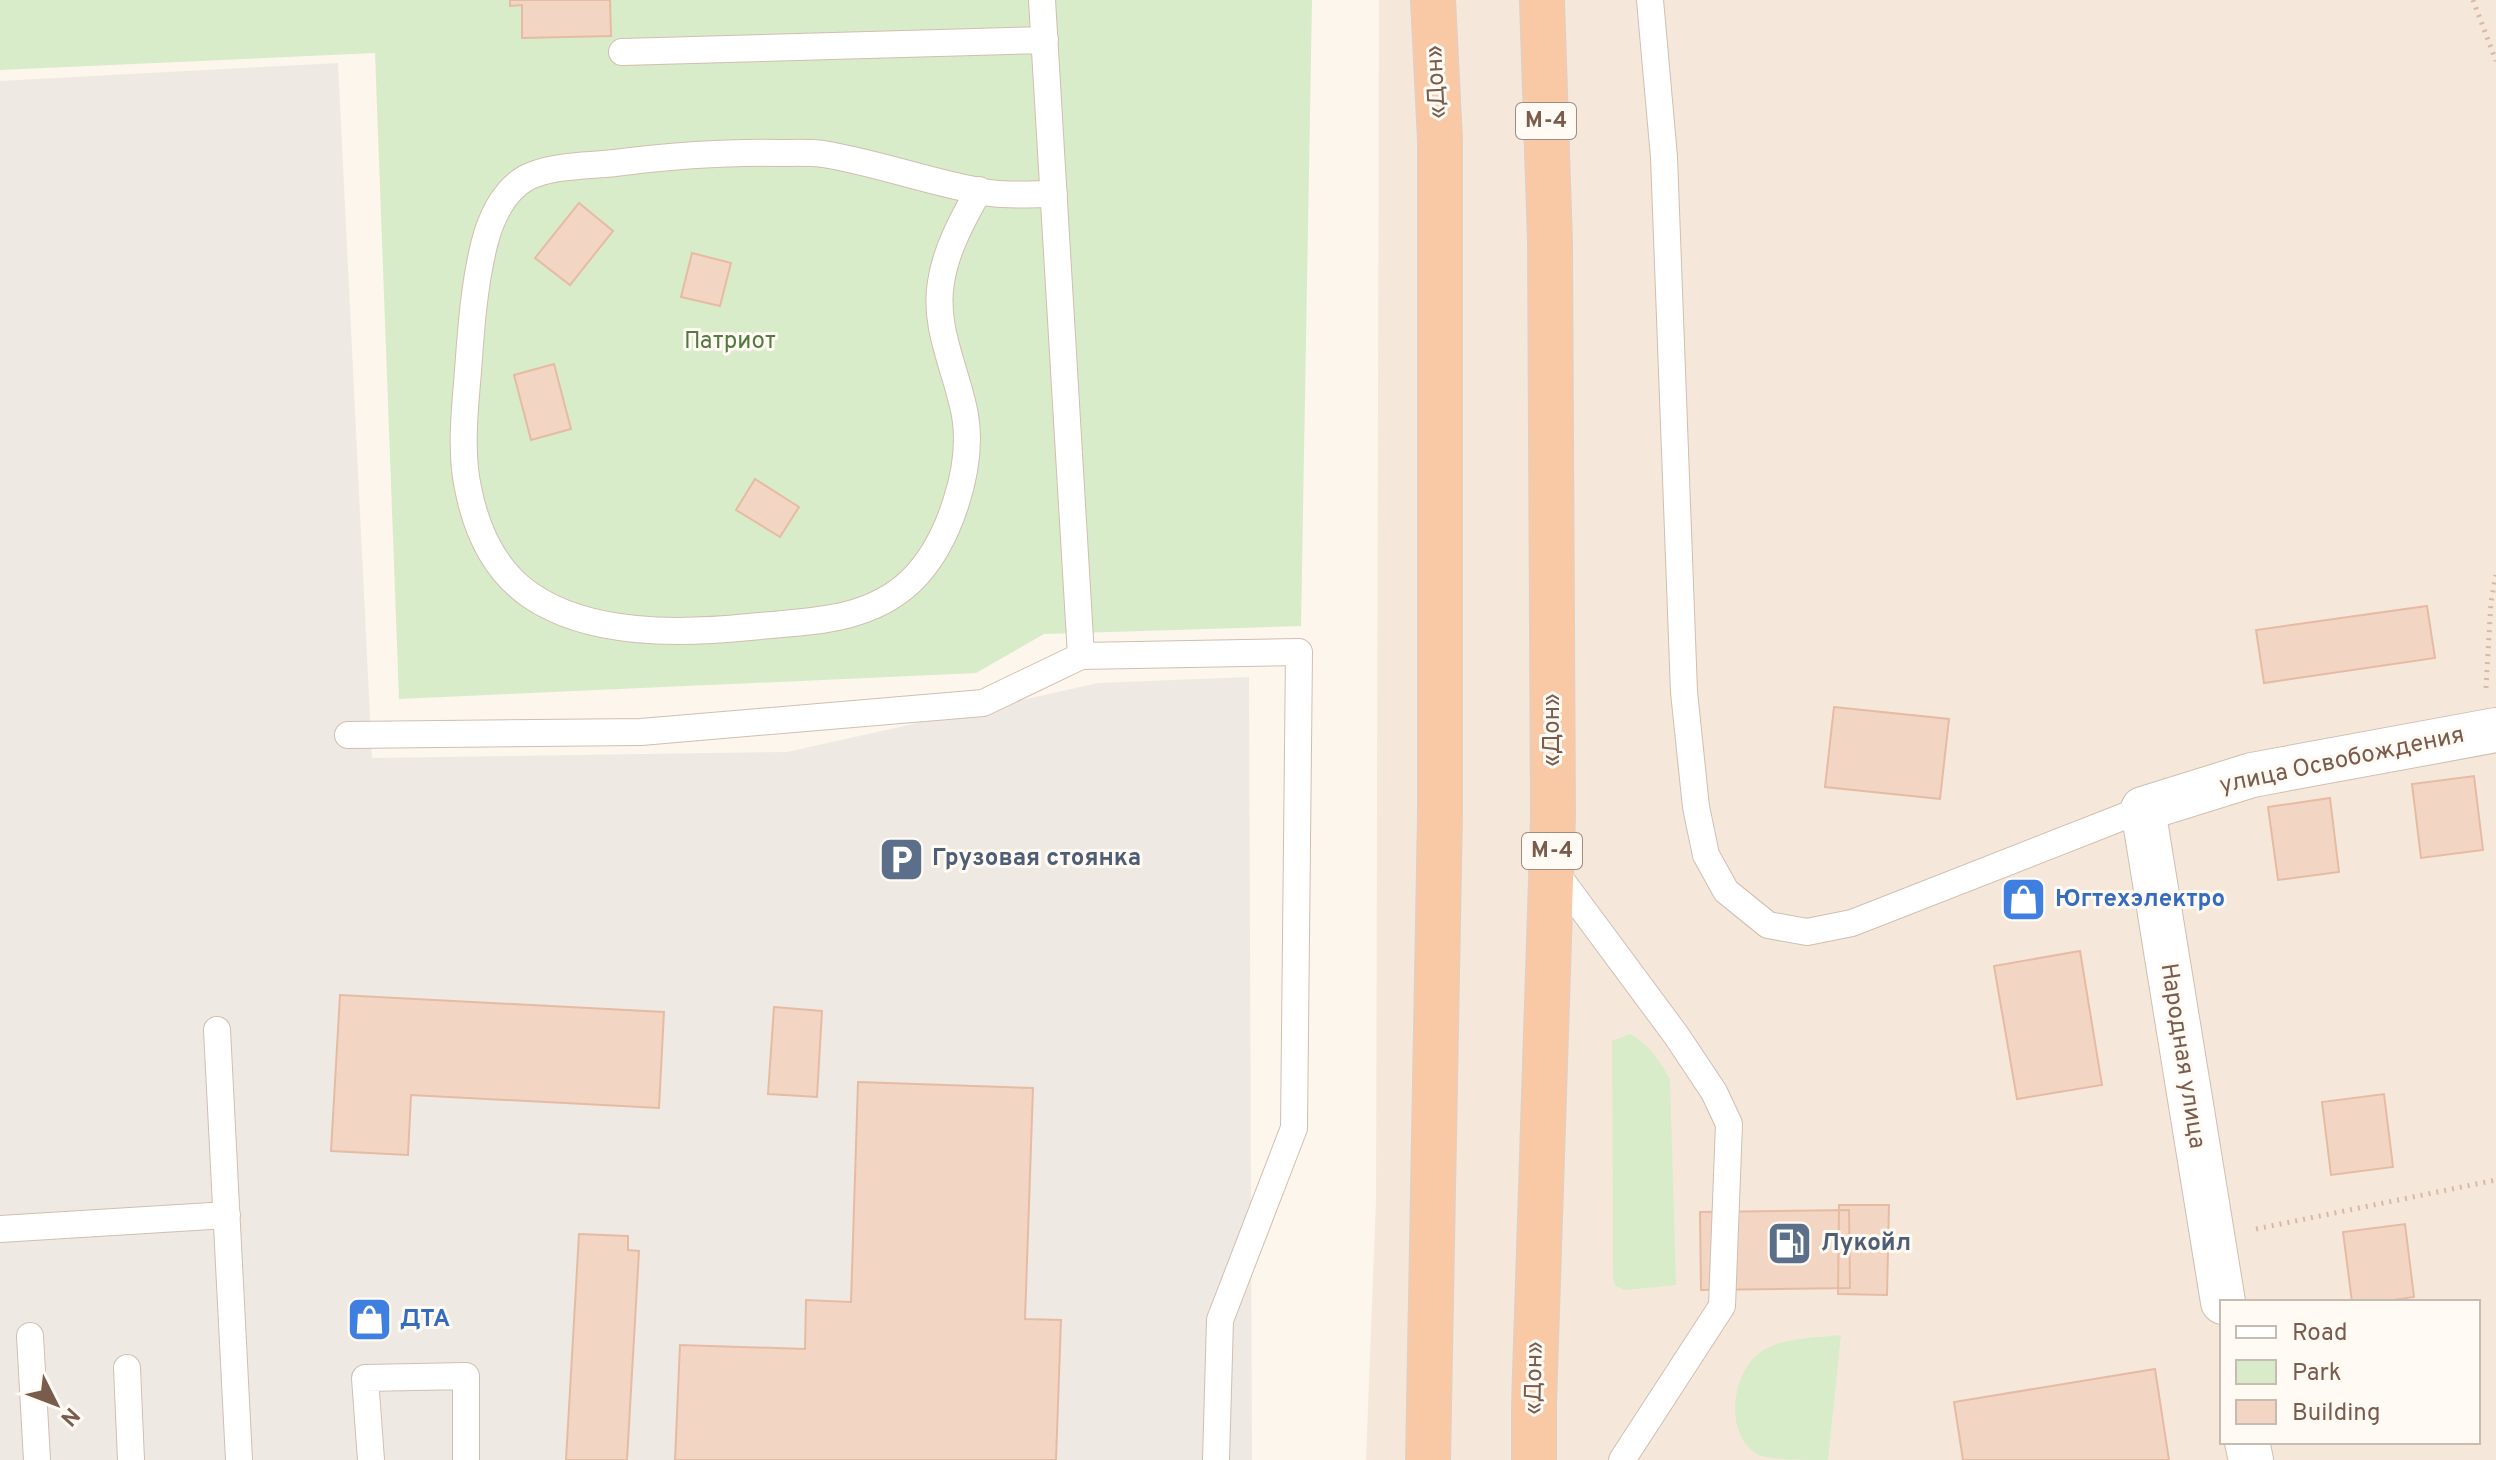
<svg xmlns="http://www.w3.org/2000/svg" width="2496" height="1460" font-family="Overpass,sans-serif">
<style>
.residential{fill:#f5e8da;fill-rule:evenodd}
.industrial{fill:#efe9e4}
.green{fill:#d8ecc9}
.building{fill:#f3d5c3;stroke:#e6bba3;stroke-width:2}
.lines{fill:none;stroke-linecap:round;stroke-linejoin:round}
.service-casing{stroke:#d1beb0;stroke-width:28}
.minor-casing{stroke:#d1beb0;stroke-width:46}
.trunk-casing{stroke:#dad1cd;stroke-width:46}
.path{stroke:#d9b8a5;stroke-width:5;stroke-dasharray:2 6;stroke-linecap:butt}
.service{stroke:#fff;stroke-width:26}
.minor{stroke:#fff;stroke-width:44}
.trunk{stroke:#f9c8a4;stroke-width:44}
.labels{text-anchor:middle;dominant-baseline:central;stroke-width:6;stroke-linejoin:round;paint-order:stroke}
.shield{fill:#fffaf3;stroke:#a28b7f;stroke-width:2}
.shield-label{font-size:22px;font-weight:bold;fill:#7a5c4d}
.street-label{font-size:24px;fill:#7a5c4d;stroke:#fffaf3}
.park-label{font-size:24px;fill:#537a41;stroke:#fffaf3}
.service-label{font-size:24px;font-weight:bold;fill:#4e5e75;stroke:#fffaf3;text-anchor:start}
.shop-label{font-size:24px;font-weight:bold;fill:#366cbe;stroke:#fffaf3;text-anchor:start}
</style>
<rect width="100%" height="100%" fill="#fdf6ec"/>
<path class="residential" d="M1379 0H2496V1460H1366L1376 1200ZM2222 1302H2478V1442H2222Z"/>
<path class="industrial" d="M338 63 372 758 787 752 1098 683 1249 677 1252 1460H0V81Z"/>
<path class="green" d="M0 0H1312L1301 626 1044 634 976 673 399 699 375 53 0 70Z
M1630 1034C1648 1044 1661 1061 1670 1080L1676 1285 1625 1290 1615 1286 1613 1278 1612 1041Z
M1841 1335 1828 1460C1808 1460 1780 1460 1761 1456 1724 1439 1730 1377 1758 1354 1780 1337 1814 1338 1841 1335Z"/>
<path class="building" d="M510 0H610L611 36 522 38V5L510 6Z
M579 203 613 231 570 285 535 258Z
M692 253 731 263 720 306 681 297Z
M554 364 571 429 531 440 514 375Z
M755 479 799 507 780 537 736 510Z
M2427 606 2435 658 2264 683 2256 630Z
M1834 707 1949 719 1940 799 1825 787Z
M2474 776 2483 850 2421 858 2412 784Z
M2330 798 2339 872 2278 880 2268 807Z
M2080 951 2102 1085 2017 1099 1994 966Z
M340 995 664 1012 659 1108 411 1095 408 1155 331 1151Z
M774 1007 822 1011 817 1097 768 1094Z
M858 1082 1033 1088 1025 1319 1061 1320 1056 1460H675L680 1345 805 1349 806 1300 851 1302Z
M2384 1094 2393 1167 2331 1175 2322 1102Z
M1839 1205H1889L1887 1295 1838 1294Z
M1849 1210 1850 1288 1701 1290 1700 1212Z
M2405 1224 2414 1297 2379 1302H2352L2343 1232Z
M579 1234 628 1236V1250L639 1251 627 1460H566Z
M2155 1369 2169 1460H1963L1954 1402Z"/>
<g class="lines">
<defs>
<path id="service" d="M1042 0 1081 656
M1650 0 1664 157 1684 692 1696 807 1706 855 1726 891 1768 925 1807 932 1852 923 2143 809
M622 52 1045 40
M979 190C963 219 946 249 941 282 933 328 957 371 965 415 974 467 949 544 911 581 867 623 806 621 749 627 680 634 589 636 530 595 494 570 476 529 468 488 460 451 465 408 468 371 471 329 474 286 484 245 490 220 503 191 526 178 551 165 588 166 615 163 670 156 723 152 778 153 792 153 808 152 823 154 879 163 934 184 990 193 1011 196 1033 194 1054 194
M348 735 641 732 983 703 1081 656 1299 652 1294 1128 1220 1320 1216 1460
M1553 869 1676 1035 1714 1092 1729 1124 1722 1306 1622 1460
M217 1030 239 1460
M0 1229 227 1215
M30 1336 37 1460
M127 1368 131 1460
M371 1460 365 1378 466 1376V1460"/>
<path id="minor" d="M2223 1302 2143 809 2252 775 2496 730
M2247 1442 2251 1460"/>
<path id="trunk" d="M1428 1460 1440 814V140L1433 0
M1534 1460V1404L1553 817 1550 242 1542 0"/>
</defs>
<use href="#service" class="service-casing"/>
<use href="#minor" class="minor-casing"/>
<use href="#trunk" class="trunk-casing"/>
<path class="path" d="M2473 0 2496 61
M2486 688 2491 602 2496 575
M2256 1229 2496 1180"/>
<use href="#service" class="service"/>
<use href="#minor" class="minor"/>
<use href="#trunk" class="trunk"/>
</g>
<defs>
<symbol id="parking-square" viewBox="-11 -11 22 22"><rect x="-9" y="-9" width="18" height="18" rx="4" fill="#5c6f8a" stroke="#fffaf3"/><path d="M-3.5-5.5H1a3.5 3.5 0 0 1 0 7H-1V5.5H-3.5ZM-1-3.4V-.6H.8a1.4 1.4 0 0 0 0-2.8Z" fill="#fff"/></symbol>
<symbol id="shop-square" viewBox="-11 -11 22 22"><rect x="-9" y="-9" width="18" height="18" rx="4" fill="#3f7fe0" stroke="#fffaf3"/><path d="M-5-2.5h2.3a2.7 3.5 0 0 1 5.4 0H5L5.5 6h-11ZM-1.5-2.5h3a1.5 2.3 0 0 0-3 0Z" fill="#fff"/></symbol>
<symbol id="fuel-square" viewBox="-11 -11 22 22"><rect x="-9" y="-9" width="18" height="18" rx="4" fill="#5c6f8a" stroke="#fffaf3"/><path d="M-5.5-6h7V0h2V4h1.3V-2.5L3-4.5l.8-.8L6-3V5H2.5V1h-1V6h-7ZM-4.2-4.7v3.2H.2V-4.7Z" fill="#fff"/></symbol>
</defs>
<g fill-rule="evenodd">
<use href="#parking-square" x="876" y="834" width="51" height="51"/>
<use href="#shop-square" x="1998" y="874" width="51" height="51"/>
<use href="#fuel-square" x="1764" y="1218" width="51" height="51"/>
<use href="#shop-square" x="344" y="1294" width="51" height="51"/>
</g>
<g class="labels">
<g class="shield">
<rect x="1516" y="103" width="60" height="36" rx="6"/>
<rect x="1522" y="833" width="60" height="36" rx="6"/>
</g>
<g class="shield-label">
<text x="1546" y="121">М-4</text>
<text x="1552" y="851">М-4</text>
</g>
<g class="street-label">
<text transform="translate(1437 82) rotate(-93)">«Дон»</text>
<text transform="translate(1553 730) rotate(-90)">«Дон»</text>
<text transform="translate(2342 761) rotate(-12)">улица Освобождения</text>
<text transform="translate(2182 1056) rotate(81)">Народная улица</text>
<text transform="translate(1535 1378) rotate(-89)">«Дон»</text>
</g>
<g class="park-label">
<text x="730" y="342">Патриот</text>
</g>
<g class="service-label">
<text x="932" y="859">Грузовая стоянка</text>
<text x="1821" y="1244">Лукойл</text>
</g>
<g class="shop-label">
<text x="2055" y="900">Югтехэлектро</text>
<text x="400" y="1320">ДТА</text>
</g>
</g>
<rect x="2220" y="1300" width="260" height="144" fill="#fffaf3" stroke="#cabbb1" stroke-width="2"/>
<rect x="2236" y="1326" width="40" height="12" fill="#ffffff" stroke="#cabbb1" stroke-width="2"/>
<text x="2292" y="1340" font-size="24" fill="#7a5c4d">Road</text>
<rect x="2236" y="1360" width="40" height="24" fill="#d8ecc9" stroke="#cabbb1" stroke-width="2"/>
<text x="2292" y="1380" font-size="24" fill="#7a5c4d">Park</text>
<rect x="2236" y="1400" width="40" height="24" fill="#f3d5c3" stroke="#cabbb1" stroke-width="2"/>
<text x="2292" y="1420" font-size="24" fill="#7a5c4d">Building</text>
<g transform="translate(56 1404) rotate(132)" stroke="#fffaf3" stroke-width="6" paint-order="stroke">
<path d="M0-6L14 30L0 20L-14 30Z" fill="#7a5c4d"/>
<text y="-12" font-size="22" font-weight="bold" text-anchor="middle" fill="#7a5c4d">N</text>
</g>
</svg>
